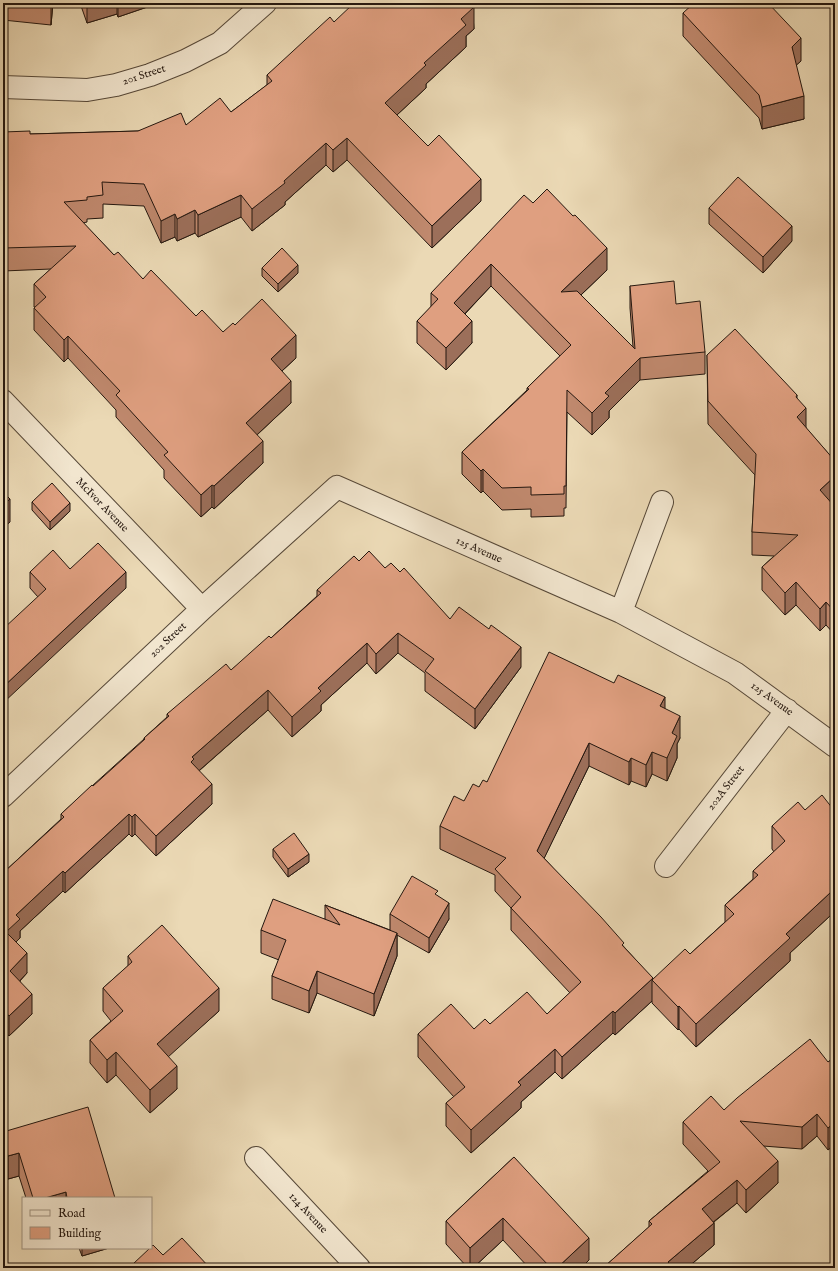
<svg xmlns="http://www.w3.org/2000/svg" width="838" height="1271" font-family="'IM FELL English',serif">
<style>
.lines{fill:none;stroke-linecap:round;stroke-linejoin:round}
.minor-casing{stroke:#564838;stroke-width:24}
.minor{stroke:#f2e6cf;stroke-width:22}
.wall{fill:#c0896e;stroke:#24170f}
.shaded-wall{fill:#9c6f5a;stroke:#24170f}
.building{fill:#df9f80;stroke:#24170f}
.labels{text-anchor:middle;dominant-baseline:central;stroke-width:3.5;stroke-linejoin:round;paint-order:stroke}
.street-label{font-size:11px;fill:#24170f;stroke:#f2e6cf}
</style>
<rect width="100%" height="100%" fill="#ebd9b5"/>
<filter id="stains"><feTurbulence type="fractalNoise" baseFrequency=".005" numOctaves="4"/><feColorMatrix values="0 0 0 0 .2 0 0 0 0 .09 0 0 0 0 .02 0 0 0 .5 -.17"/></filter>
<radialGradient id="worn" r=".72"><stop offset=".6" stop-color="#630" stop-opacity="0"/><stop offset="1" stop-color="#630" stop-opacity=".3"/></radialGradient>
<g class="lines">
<defs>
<path id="minor" d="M3 87 87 90 116 85 150 75 185 61 220 43 265 3
M3 401 202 609
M621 612 662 502
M3 796 202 609 337 487 621 612 735 673 835 746
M666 866 787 710
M256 1158 359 1268"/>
</defs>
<use href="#minor" class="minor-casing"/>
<use href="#minor" class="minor"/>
</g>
<path class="wall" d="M3 3H53L51 25 3 20Z
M80 3H159L118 17 117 14 87 23Z
M472 3 474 29 466 36V47L426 84V88L397 115 481 201 432 248 347 160 333 172 326 165 285 202V205L252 231 241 217 198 237 195 233 177 241 175 237 161 243 144 206 103 204V218L87 219V222L83 223 114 255 143 279 196 316 223 332 235 325 296 358 282 371 291 403 257 435 263 463 214 509 212 507 201 517 164 478V470L116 417V410L68 358 64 362 34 330V308L35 307H34V284L51 269 3 271V132L30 134 138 131 186 125 231 112 267 85V75L334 22Z
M683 13 801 61 796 65 804 119 762 129 759 118 683 36Z
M533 203 607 270 581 295 633 347 630 308V286L676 304 705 352V374L640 380 609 411V418L592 435 567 412 566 508H564V516L531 517V509L502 510 483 491 481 493 462 474V452L527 390V388L560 356 491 286 465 314 472 343 446 370 417 343V321L431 307V293Z
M709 208 792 241 763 273 709 224Z
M262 268 298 273 278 292 262 276Z
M707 355 797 399 806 428 835 461V499L831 502 835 507V635L826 625 820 631 796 605 785 615 762 590V567L774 556 752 555V532L755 475 708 424Z
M32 502 70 511 50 530 32 510Z
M359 561 385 568 400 572 450 619 521 667 475 729 425 691V673L398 653 376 674 367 663 321 705V711L292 737 268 710 199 771 212 804 156 856 135 834 132 837 129 834 65 893 63 891 20 931V938L16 942 27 973 20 981 32 1014 9 1036 3 1029V873L61 819V814L144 739V738L167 717V714L231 670 271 638 317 596V590Z
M70 569 126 588 38 597 30 588V572Z
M665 709 680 738 677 744V758L667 781 652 774 646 787 631 781 629 785 589 766 544 858 653 979 690 954 725 922V905L753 879V871L774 852 772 849V826L805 810 833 809 835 807V919L831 915 790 953V961L696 1047 679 1029 678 1030 652 1003V1001L615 1035 613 1033 562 1079 555 1072 521 1102V1108L471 1153 446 1126V1103L454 1097 418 1057V1034L474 1029 490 1024 547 1014 570 993 511 930V908L495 891V875L440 849V826L479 787 487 782Z
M273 849 309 862 288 877 273 857Z
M438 896 449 919 429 953 397 935V956L374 1016 317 993 309 1013 272 999V976L279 960 261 953V930L325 919V905L390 930V914Z
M128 956 219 1011 168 1056 177 1089 150 1113 116 1075 107 1083 90 1063V1040L111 1021 103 1011V988L128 966Z
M835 1057V1144L828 1150 817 1136 802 1149 763 1146 778 1183 746 1213 737 1203 714 1222V1245L687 1268H604V1267L649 1227V1221L708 1171 683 1144V1122L724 1110 828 1062Z
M3 1132 115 1198H26L19 1176 8 1179 3 1160Z
M514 1157 589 1260 581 1268H529L503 1240 473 1268H468L446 1244V1221Z
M79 1248H109L82 1256Z
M163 1255 210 1268H133V1264Z"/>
<path class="shaded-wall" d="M51 3H53L51 25Z
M87 3H117V14L87 23Z
M118 3H159L118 17Z
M469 3H472V8L474 7V29L466 36V47L426 84V88L385 126V103L424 63 461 19Z
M801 38V61L792 69V47Z
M804 96V119L762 129V107Z
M347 138V160L333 172V150Z
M326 143V165L285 202V205L252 231V209Z
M481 179V201L432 248V226Z
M241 195V217L198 237V215Z
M195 210V233L177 241V219Z
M175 214V237L161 243V221Z
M792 226V241L763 273V257Z
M607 248V270L561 314V292Z
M491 264V286L454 325V303Z
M298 265V273L278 292V284Z
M472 321V343L446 370V348Z
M296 335V358L271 381V359Z
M68 336V358L64 362V340Z
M640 358V380L609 411V418L592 435V413L605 393Z
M291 381V403L246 445V423Z
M797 395V417L806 408V431L797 440 796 397Z
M263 441V463L214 509V486Z
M483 469V491L481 493V471Z
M835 476V499L820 513V490Z
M212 485V507L201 517V495Z
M10 499V522L3 528V506Z
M70 503V511L50 530V522Z
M126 572V588L3 703V687Z
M796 582V605L785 615V593Z
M826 602V625L820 631V609Z
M398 633V653L376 674V654Z
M367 643V663L321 705V711L292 737V717L318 688Z
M521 647V667L475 729V709Z
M268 690V710L194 775 191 762 192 757Z
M665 697V719L660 706Z
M680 716V738L677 744V758L667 781V758L672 733Z
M589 743V766L537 873V851Z
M652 752V774L646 787V765Z
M631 758V781L629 785V762Z
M212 784V804L156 856V836Z
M129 814V834L65 893V873Z
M135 814V834L132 837V817Z
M309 854V862L288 877V869Z
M63 871V891L20 931V938L6 952V932L16 915Z
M831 892V915L790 953V961L696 1047V1024L786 934Z
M449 903V919L429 953V938Z
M397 933V956L374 1016V994Z
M27 953V973L10 991V971Z
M317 971V993L309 1013V991Z
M653 978V981L652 980V1001L615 1035V1013Z
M219 988V1011L157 1067V1044Z
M32 994V1014L9 1036V1016Z
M679 1006V1029L678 1030V1007Z
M613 1011V1033L562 1079V1057Z
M555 1049V1072L521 1102V1108L471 1153V1130L518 1082Z
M116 1052V1075L107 1083V1060Z
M177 1066V1089L150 1113V1090Z
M817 1114V1136L802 1149V1127Z
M835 1122V1144L828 1150V1128Z
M19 1153V1176L8 1179V1156Z
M778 1161V1183L746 1213V1190Z
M737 1180V1203L702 1231V1209Z
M66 1192V1198H45Z
M503 1218V1240L473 1268H470V1248Z
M714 1223V1245L687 1268H668V1262Z
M589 1238V1260L581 1268H557Z
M82 1248H109L82 1256Z"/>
<path class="building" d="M354 3H471L474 7 461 19 466 25 424 63 426 65 385 103 428 146 439 135 481 179 432 226 347 138 333 150 326 143 284 181 285 183 252 209 241 195 198 215 195 210 177 219 175 214 161 221 144 184 102 182 103 195 87 197V200L64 202 114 255 118 252 143 279 151 270 196 316 202 310 223 332 233 323 235 325 262 299 296 335 271 359 291 381 246 423 263 441 214 486 212 485 201 495 164 455 168 452 116 395 120 391 68 336 64 340 34 308 46 297 34 284 76 246 3 248V132L30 131V134L138 131 181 113 186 125 220 98 231 112 272 81 267 75 330 17 334 22Z
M694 3H768L801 38 792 47 804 96 762 107 759 95 683 13Z
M738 177 792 226 763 257 709 208Z
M547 189 573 216 575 215 607 248 561 292 577 291 635 349 630 286 674 281 676 304 700 301 705 352 640 358 605 393 609 396 592 413 567 390 566 486H564V494L531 495V487L502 488 483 469 481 471 462 452 529 389 527 388 571 345 491 264 454 303 472 321 446 348 417 321 438 299 431 293 524 195 533 203Z
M282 248 298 265 278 284 262 268Z
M735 329 797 395 796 397 806 408 797 417 835 461V476L820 490 835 507V612L826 602 820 609 796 582 785 593 762 567 798 535 752 532 756 454 708 401 707 355Z
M52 483 70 503 50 522 32 502Z
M3 492 10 499 3 506Z
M98 543 126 572 3 687V629L46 589 30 572 53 550 70 569Z
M369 551 385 568 391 563 400 572 404 568 450 619 459 607 489 629 491 625 521 647 475 709 425 671 434 659 398 633 376 654 367 643 318 688 321 691 292 717 268 690 192 757 194 759 191 762 212 784 156 836 135 814 132 817 129 814 65 873 63 871 16 915 20 919 6 932 27 953 10 971 32 994 9 1016 3 1009V873L64 817 61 814 92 785 93 786 145 739 144 738 169 716 167 714 226 664 231 670 269 636 271 638 321 593 317 590 354 556 359 561Z
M549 652 614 683 618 675 665 697 660 706 680 716 672 733 677 736 667 758 652 752 646 765 631 758 629 762 589 743 537 851 601 917 624 943 622 945 653 978 615 1013 613 1011 562 1057 555 1049 518 1082 521 1085 471 1130 446 1103 465 1087 418 1034 451 1004 474 1029 485 1019 490 1024 527 992 547 1014 581 982 511 908 521 897 495 869 506 858 440 826 454 796 464 801 473 784 479 787 483 780 487 782Z
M822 795 833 809 835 807V897L831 892 786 934 790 938 696 1024 679 1006 678 1007 652 980 685 949 690 954 734 914 725 905 758 875 753 871 785 841 772 826 798 802 805 810Z
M294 833 309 854 288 869 273 849Z
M412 876 438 891 435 894 449 903 429 938 390 914Z
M273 899 340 925 325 905 397 933 374 994 317 971 309 991 272 976 286 940 261 930Z
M162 925 219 988 157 1044 177 1066 150 1090 116 1052 107 1060 90 1040 123 1011 103 988 132 962 128 956Z
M810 1039 828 1062 835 1057V1122L828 1128 817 1114 802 1127 740 1121 778 1161 746 1190 737 1180 702 1209 714 1223 668 1262 673 1268H605L604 1267 652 1224 649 1221 720 1162 683 1122 711 1096 724 1110 737 1098Z
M88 1107 115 1198H67L66 1192 45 1198H33L19 1153 8 1156 3 1137V1132Z
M514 1157 589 1238 557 1268H551L503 1218 470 1248 446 1221Z
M182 1238 210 1268H137L133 1264 150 1248H151V1247L153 1245 163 1255Z"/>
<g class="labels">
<g class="street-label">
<text transform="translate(144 75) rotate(-18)">201 Street</text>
<text transform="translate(102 505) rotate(46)">McIvor Avenue</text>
<text transform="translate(479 550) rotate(24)">125 Avenue</text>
<text transform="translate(168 640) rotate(-43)">202 Street</text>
<text transform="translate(772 699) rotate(36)">125 Avenue</text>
<text transform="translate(726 788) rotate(-52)">202A Street</text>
<text transform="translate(308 1213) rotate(47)">124 Avenue</text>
</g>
</g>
<rect width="838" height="1271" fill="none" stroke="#ebd9b5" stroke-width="16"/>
<rect x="4" y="4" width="830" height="1263" fill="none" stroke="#24170f" stroke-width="2"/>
<rect x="8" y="8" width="822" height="1255" fill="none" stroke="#24170f"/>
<rect x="22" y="1197" width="130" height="52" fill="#f2e6cf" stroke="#a09382"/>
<rect x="30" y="1210" width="20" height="6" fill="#f2e6cf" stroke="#a09382"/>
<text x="58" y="1217" font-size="12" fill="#24170f">Road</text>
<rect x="30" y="1227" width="20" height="12" fill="#df9f80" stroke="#a09382"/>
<text x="58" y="1237" font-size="12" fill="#24170f">Building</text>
<rect width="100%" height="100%" filter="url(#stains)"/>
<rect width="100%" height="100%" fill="url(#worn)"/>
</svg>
